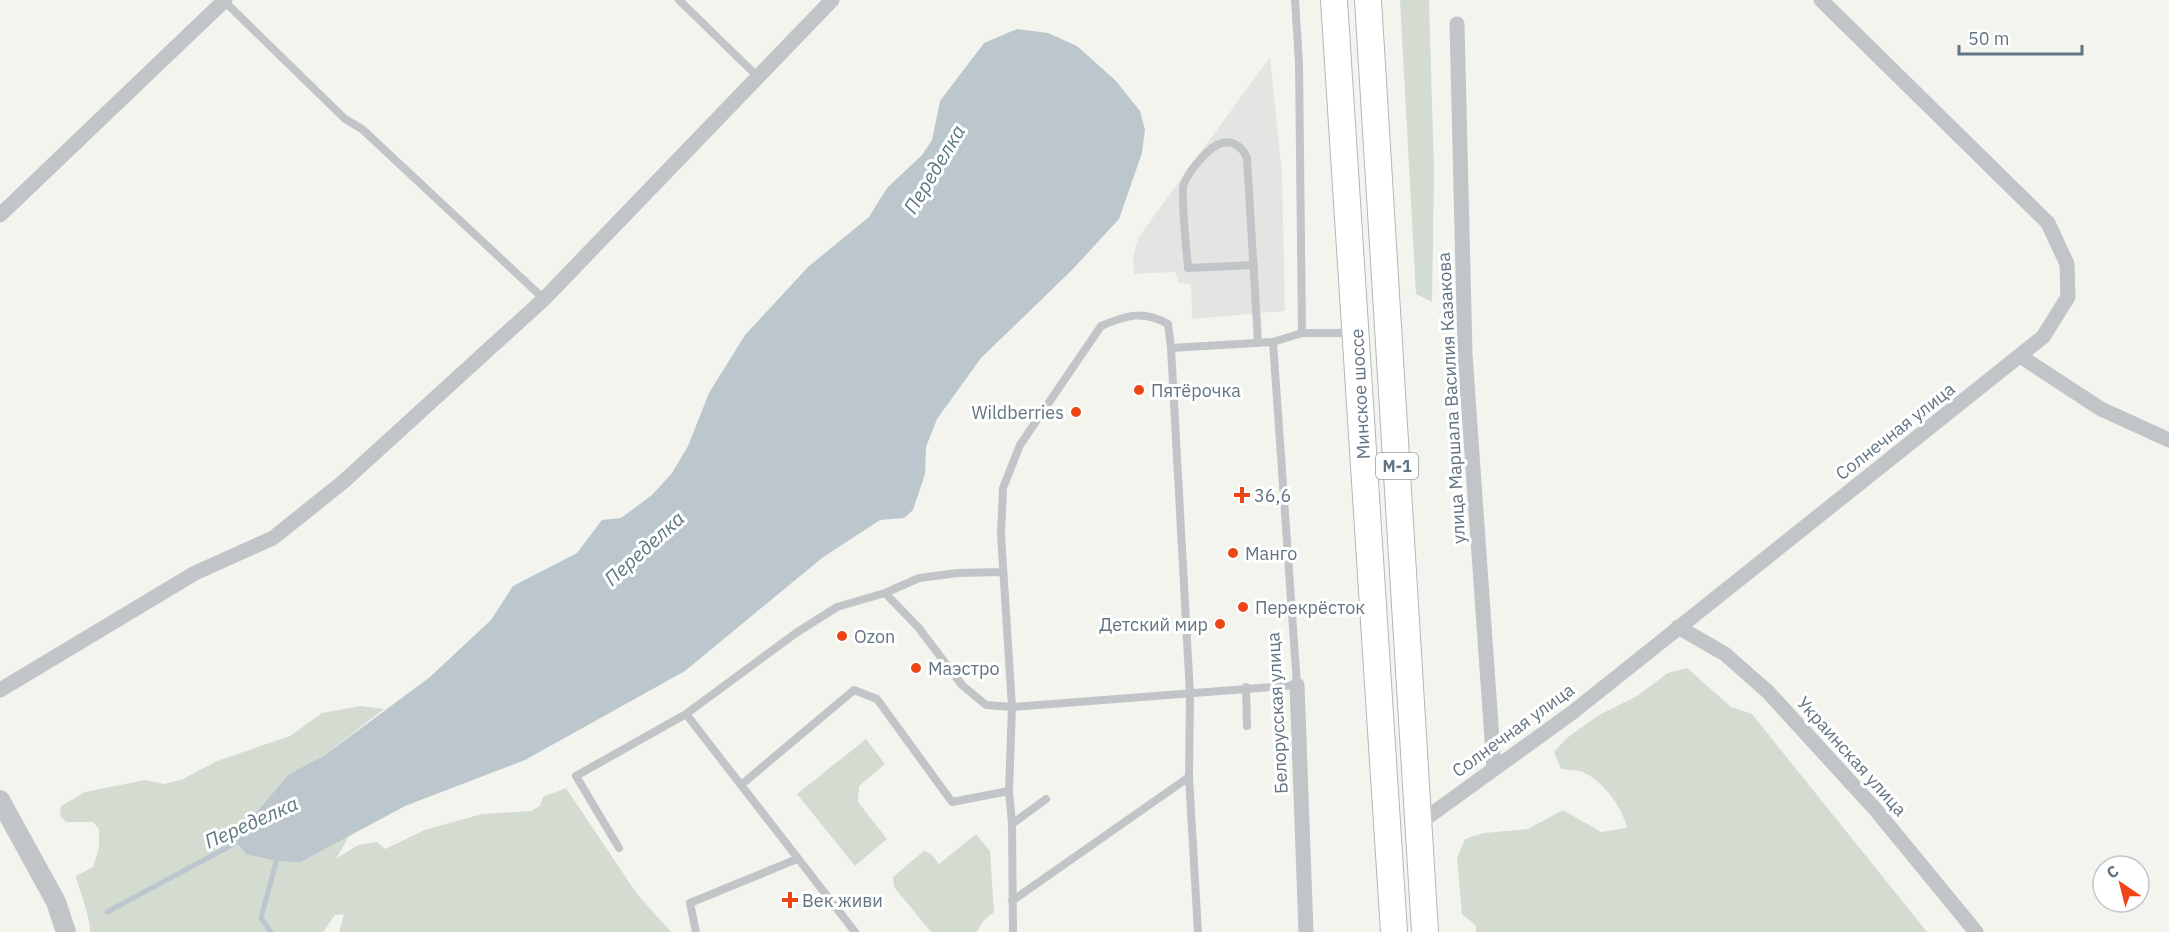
<svg xmlns="http://www.w3.org/2000/svg" width="2169" height="932" font-family="'IBM Plex Sans',sans-serif">
<style>
.built{fill:#e4e5e3}
.green{fill:#d4dbd0}
.water{fill:#bbc7cc}
.lines{fill:none;stroke-linecap:round;stroke-linejoin:round}
.stream{stroke:#bbc7cc;stroke-width:5}
.trunk-casing{stroke:#b3b7ba;stroke-width:28}
.service{stroke:#c1c5c8;stroke-width:8}
.minor{stroke:#c1c5c8;stroke-width:15}
.tertiary{stroke:#c1c5c8;stroke-width:20}
.trunk{stroke:#fff;stroke-width:26}
.poi-dot{fill:#ed4616;stroke:#fff;stroke-width:2}
.labels{text-anchor:middle;dominant-baseline:central;stroke-width:6;stroke-linejoin:round;paint-order:stroke}
.shield{fill:#fff;stroke:#909ea8;stroke-width:1.5}
.shield-label{font-size:16px;font-weight:bold;fill:#617482}
.poi-label{font-size:18px;fill:#617482;stroke:#fff;text-anchor:start}
.street-label{font-size:18px;fill:#617482;stroke:#fff}
.water-label{font-size:20px;font-style:italic;fill:#5c7780;stroke:#fff}
</style>
<rect width="100%" height="100%" fill="#f4f4ef"/>
<path class="built" d="M1270 57 1282 173 1285 311 1192 319 1191 284 1179 283 1175 272 1134 274 1133 259 1138 238Z"/>
<path class="green" d="M1400 0H1429L1434 172 1432 302 1416 294Z
M1687 668 1731 707 1752 714 1927 932H1476V926L1462 914 1457 858 1465 839 1484 833 1528 829 1563 810 1601 832 1627 828C1622 806 1602 779 1580 771 1574 770 1567 770 1561 769L1554 752 1567 738 1599 715 1637 696 1668 673Z
M361 706 384 709 325 755 289 774 243 828 236 842 301 862 349 836 336 859 358 845 377 842 385 849 425 830 482 814 531 811 540 806 543 797 566 788 637 894 671 932H339L344 914 335 915 323 932H90C90 914 80 894 76 876L93 867 99 848V829L93 822H66L60 815 61 806 85 792 145 780 165 784 183 779 217 761 290 736 322 713Z
M866 739 885 764 859 786 858 802 887 839 855 866 797 794Z
M976 834 990 851 994 912 983 921 977 932H931L894 887 893 877 924 851 931 854 939 864Z"/>
<path class="water" d="M1017 29 1048 33 1077 46 1116 81 1140 111 1145 130 1142 153 1119 219 1072 270 981 358 937 419 926 447 925 474 913 510 904 518 880 520 822 558 685 671 525 760 405 806 301 862 277 861 246 854 236 842 243 828 289 774 325 755 430 677 491 620 513 586 577 553 602 520 621 518 652 495 672 473 688 446 709 393 745 335 808 267 869 217 887 188 922 155 932 140 940 101 984 43Z"/>
<g class="lines">
<path class="stream" d="M107 912 243 839
M271 932 261 918 278 855"/>
<defs>
<path id="trunk" d="M1334 0 1394 932
M1368 0 1425 932"/>
</defs>
<use href="#trunk" class="trunk-casing"/>
<path class="service" d="M679 0 758 77
M1295 0 1299 63 1302 333
M224 1 345 119 362 129 544 299
M1254 265 1188 268C1187 254 1180 193 1184 184 1188 172 1209 146 1222 143 1234 140 1243 148 1247 158L1258 343
M1171 348 1273 342 1302 333H1351
M885 593 919 578 958 573 1003 572
M1246 687 1247 726
M686 714 796 633 837 607 885 593 918 627 962 685 986 705 1012 707 1297 685 1273 342
M741 785 854 690 877 699 952 802 1009 791
M1012 824 1046 799
M619 848 576 776 686 714 855 932
M1012 901 1189 777
M696 932 690 903 797 859
M1013 932 1012 824 1009 791 1012 707 1001 535 1003 488 1020 445 1101 326C1127 315 1143 310 1168 324L1171 348 1190 694 1189 777 1198 932"/>
<path class="minor" d="M1457 24 1465 354 1494 768
M0 215 225 0
M2020 356 2101 409 2169 440
M1678 627 1725 654 1768 692 1875 809 1976 932
M1297 685 1306 932
M0 690 195 573 273 538 343 482 544 299 832 0
M1418 824 1573 712 2043 337 2068 297 2067 264 2048 223 1821 0"/>
<path class="tertiary" d="M0 800 56 902 66 932"/>
<use href="#trunk" class="trunk"/>
</g>
<g class="poi-dot">
<circle cx="1139" cy="390" r="6"/>
<circle cx="1076" cy="412" r="6"/>
<path d="M1239 486h6v6h6v6h-6v6h-6v-6h-6v-6h6z"/>
<circle cx="1233" cy="553" r="6"/>
<circle cx="1243" cy="607" r="6"/>
<circle cx="1220" cy="624" r="6"/>
<circle cx="842" cy="636" r="6"/>
<circle cx="916" cy="668" r="6"/>
<path d="M787 891h6v6h6v6h-6v6h-6v-6h-6v-6h6z"/>
</g>
<g class="labels">
<rect class="shield" x="1376" y="453" width="42" height="26" rx="4.5"/>
<g class="shield-label">
<text x="1397" y="466">М-1</text>
</g>
<g class="poi-label">
<text x="1151" y="390">Пятёрочка</text>
<text x="1064" y="412" text-anchor="end">Wildberries</text>
<text x="1254" y="495">36,6</text>
<text x="1245" y="553">Манго</text>
<text x="1255" y="607">Перекрёсток</text>
<text x="1208" y="624" text-anchor="end">Детский мир</text>
<text x="854" y="636">Ozon</text>
<text x="928" y="668">Маэстро</text>
<text x="802" y="900">Век живи</text>
</g>
<g class="street-label">
<text transform="translate(1360 394) rotate(-93)">Минское шоссе</text>
<text transform="translate(1451 398) rotate(-93)">улица Маршала Василия Казакова</text>
<text transform="translate(1895 431) rotate(-38)">Солнечная улица</text>
<text transform="translate(1277 713) rotate(-93)">Белорусская улица</text>
<text transform="translate(1513 730) rotate(-36)">Солнечная улица</text>
<text transform="translate(1852 756) rotate(48)">Украинская улица</text>
</g>
<g class="water-label">
<text transform="translate(934 169) rotate(-59)">Переделка</text>
<text transform="translate(644 548) rotate(-42)">Переделка</text>
<text transform="translate(251 822) rotate(-24)">Переделка</text>
</g>
</g>
<g transform="translate(2121 884) rotate(325)"><circle r="28" fill="#ffffff" stroke="#c0c7cd" stroke-width="1.5"/>
<path d="M0-4.5L10 22L0 15L-10 22Z" fill="#ed4616"/>
<text y="-9" font-size="16" font-weight="bold" text-anchor="middle" fill="#617482">С</text>
</g>
<path d="M1959 45v9h123v-9" fill="none" stroke="#617482" stroke-width="3"/>
<text x="1968" y="45" font-size="18" fill="#617482" stroke="#ffffff" stroke-width="4.5" paint-order="stroke">50 m</text>
</svg>
